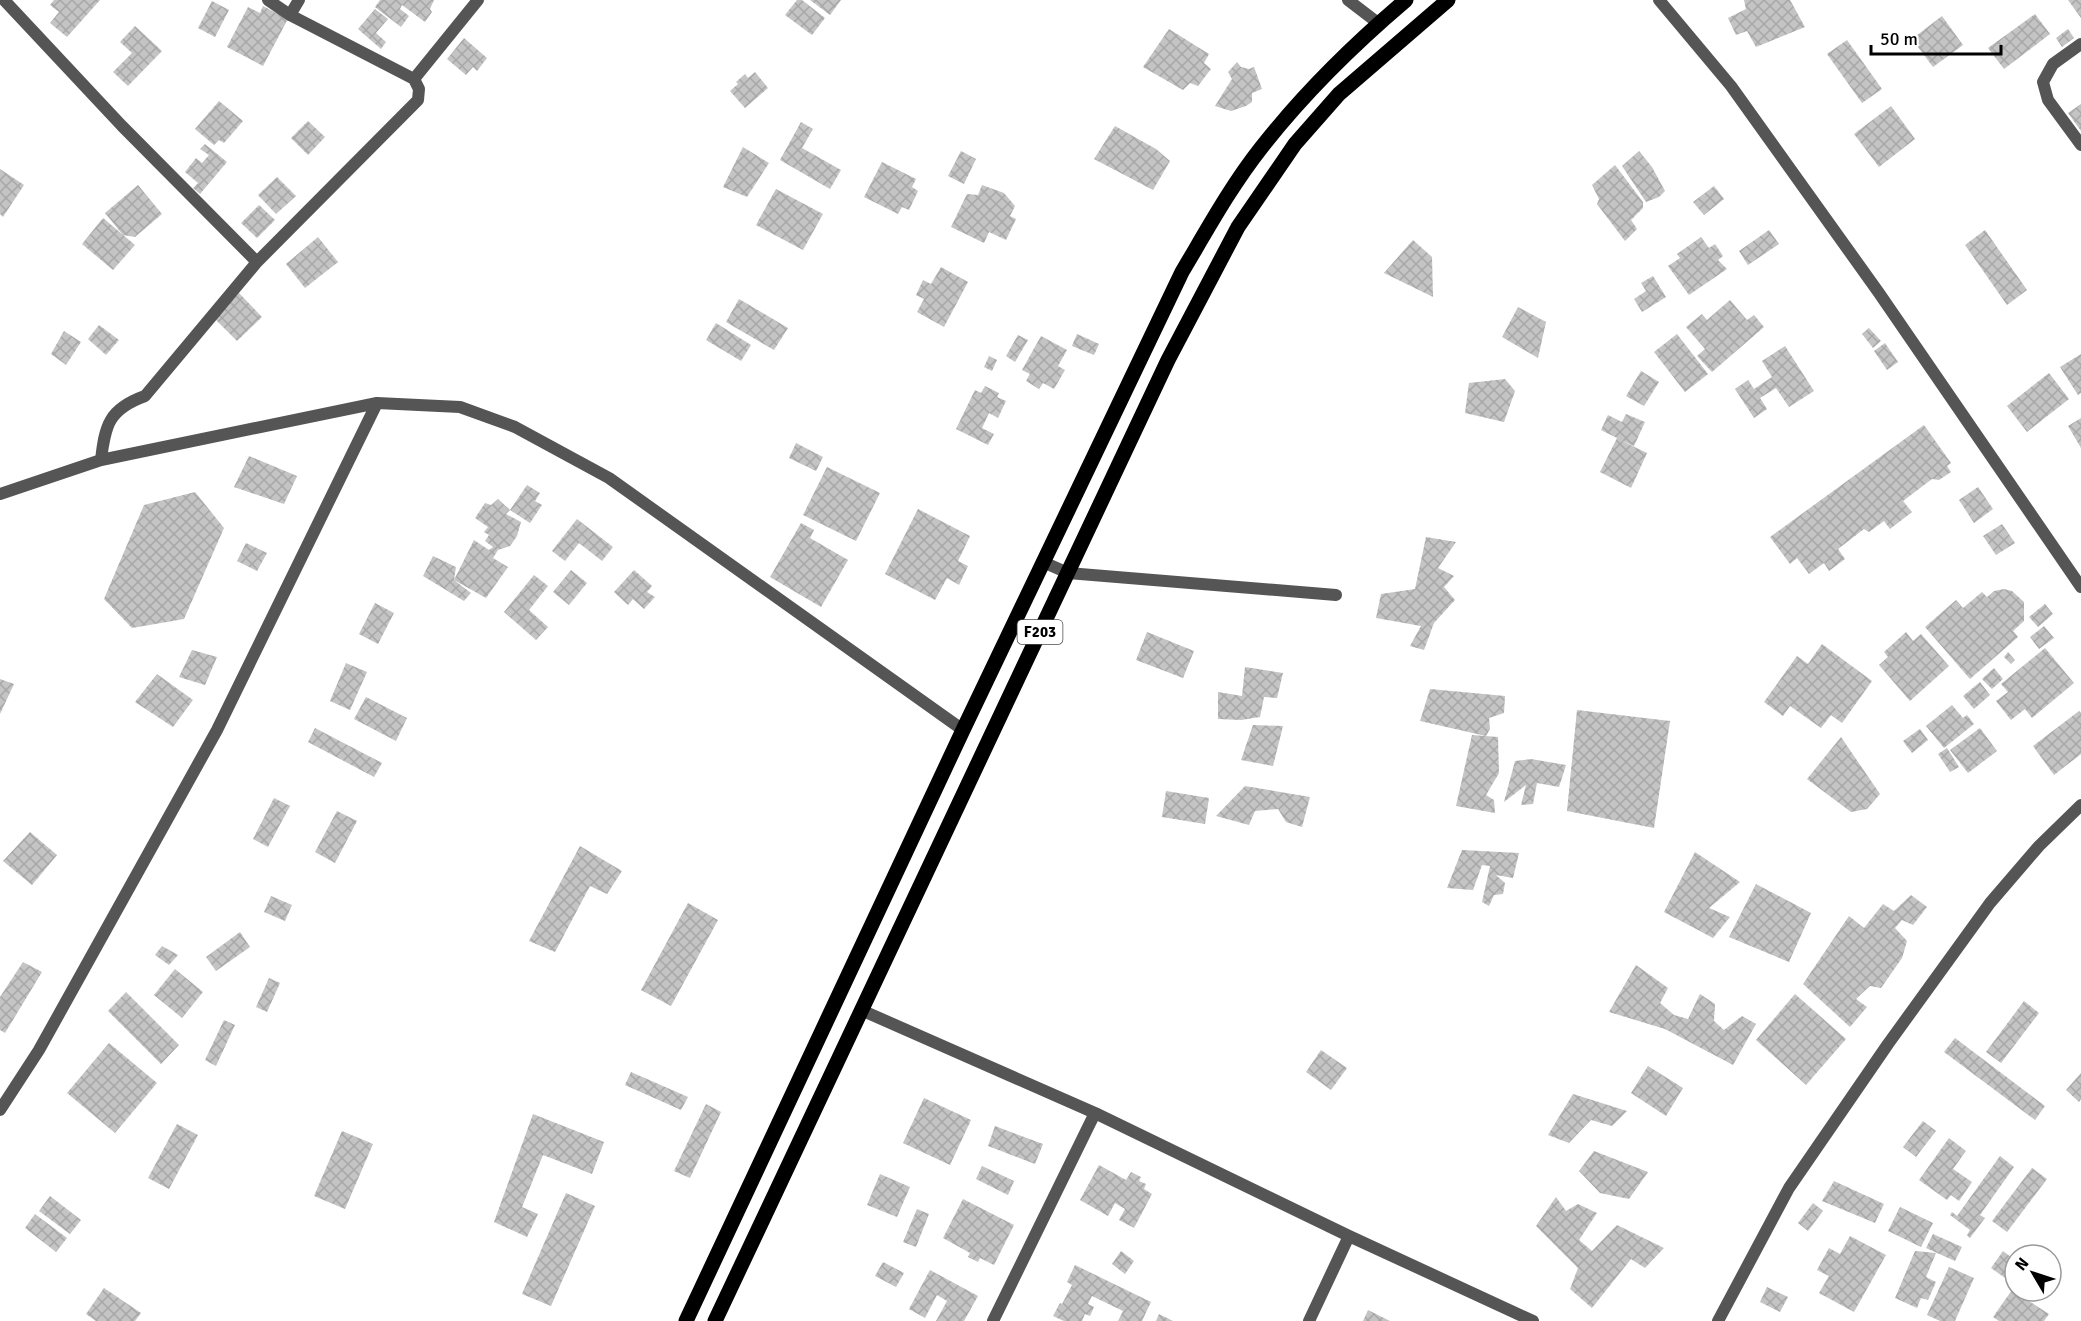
<svg xmlns="http://www.w3.org/2000/svg" width="2081" height="1321" font-family="Signika,sans-serif">
<style>
.building{fill:url(#building-cross-hatch)}
.lines{fill:none;stroke-linecap:round;stroke-linejoin:round}
.minor{stroke:#555;stroke-width:12}
.primary{stroke:#000;stroke-width:15}
.labels{text-anchor:middle;dominant-baseline:central;stroke-width:5;stroke-linejoin:round;paint-order:stroke}
.shield{fill:#fff;stroke:#4c4c4c;stroke-width:1.5}
.shield-label{font-size:15px;font-weight:bold;fill:#000}
</style>
<defs>
<pattern id="building-cross-hatch" width="8" height="8" patternUnits="userSpaceOnUse" patternTransform="scale(1.5)"><rect width="8" height="8" fill="#c4c4c4"/><path d="M0 0l8 8M0 8l8-8" fill="none" stroke="#a7a7a7"/></pattern>
</defs>
<rect width="100%" height="100%" fill="#fff"/>
<path class="building" d="M54 0H100L67 37 50 23 59 12 50 5Z
M380 0H434L430 9 432 12 425 22 402 5 400 9 409 16 401 27 375 7Z
M797 0H802L825 18 812 35 785 15Z
M810 0H841L830 15Z
M1744 0H1790L1805 27 1756 47 1747 31 1736 35 1728 18 1746 9Z
M2068 0H2081V18Z
M212 1 229 10 215 37 198 28Z
M263 6 282 16 290 15 263 66 227 47 248 7 260 13Z
M375 9 388 19 376 33 386 42 381 49 358 29Z
M2035 14 2050 34 2004 69 1988 48Z
M1942 16 1963 45 1933 67 1912 39Z
M135 26 162 51 128 86 113 72 132 53 120 42Z
M1169 29 1209 54 1204 63 1211 69 1198 86 1190 83 1183 90 1143 67Z
M2068 29 2074 38 2062 47 2056 38Z
M464 38 487 58 477 71 473 67 466 75 447 59Z
M1847 40 1882 89 1862 103 1827 54Z
M1237 62 1241 67 1249 69 1254 67 1262 89 1252 93V102L1246 106 1231 111 1215 106 1232 79 1228 72Z
M755 72 768 88 745 108 730 91 738 84 736 82 745 74 748 78Z
M219 101 243 121 224 143 219 140 214 145 195 129Z
M2081 104V131L2068 113Z
M1891 106 1915 139 1879 167 1854 134Z
M308 121 325 137 308 155 291 138Z
M801 122 813 129 802 148 841 170 830 189 780 160Z
M1115 126 1156 149 1170 161 1153 190 1094 159Z
M205 144 227 162 200 194 193 188 198 183 185 172 196 158 202 163 209 155 200 149Z
M743 147 769 163 747 197 723 187Z
M961 151 976 159 964 184 948 176Z
M1639 151 1652 167 1665 191 1659 197 1646 202 1622 166Z
M882 162 916 179 912 187 918 191 909 210 902 207 898 214 864 197Z
M1615 165 1643 202V208L1631 220 1637 229 1625 241 1597 204 1599 199 1592 185Z
M0 169 24 185 3 217 0 214Z
M277 177 296 196 276 214 258 195Z
M138 185 162 214 135 237 123 235 105 213Z
M982 185 1004 193 1015 206 1010 216 1016 219 1006 240 989 232 984 243 951 227 967 194 978 195Z
M1714 186 1724 199 1704 215 1693 202Z
M776 189 823 214 803 250 756 225Z
M259 205 275 220 257 238 241 223Z
M103 218 135 245 113 270 82 244Z
M1769 230 1779 244 1748 265 1739 251Z
M1985 230 2027 290 2007 305 1965 245Z
M318 237 338 262 305 288 286 264Z
M1701 237 1709 248 1715 244 1723 256 1718 260 1727 269 1689 295 1668 266 1680 258 1677 254Z
M1413 240 1432 257 1433 297 1384 273Z
M941 267 968 282 944 327 917 312 924 299 916 295 923 280 931 284Z
M1653 276 1666 297 1642 312 1634 299 1646 291 1641 283Z
M239 293 262 317 237 341 214 318Z
M739 299 788 328 774 350 726 322Z
M1730 300 1747 320 1754 315 1764 327 1712 372 1697 356 1705 349 1686 327 1702 314 1707 320Z
M1518 307 1546 322 1538 358 1502 337Z
M716 323 751 345 741 361 706 340Z
M99 325 119 340 106 355 88 339Z
M1869 328 1881 341 1873 348 1862 334Z
M64 331 81 342 66 365 51 354Z
M1077 334 1099 344 1094 355 1072 346Z
M1677 334 1708 374 1685 392 1654 352Z
M1018 335 1028 340 1015 362 1006 356Z
M1041 336 1067 350 1058 366 1065 370 1054 389 1043 383 1039 389 1026 381 1030 374 1022 370Z
M1885 343 1898 362 1887 370 1874 351Z
M1785 346 1814 391 1789 407 1776 388 1760 398 1767 409 1754 418 1735 389 1748 380 1754 389 1772 377 1762 361Z
M2081 354V393L2078 395 2060 367Z
M989 356 997 360 992 371 984 367Z
M1641 371 1659 382 1644 406 1626 396Z
M2049 373 2069 399 2027 432 2007 406Z
M1505 379 1515 391 1504 422 1465 413 1469 383Z
M985 386 999 393 997 397 1006 401 998 418 989 413 982 428 994 434 988 445 956 429 975 390 981 393Z
M1626 414 1645 422 1634 446 1618 439 1647 453 1631 488 1600 472 1617 438 1601 430 1608 415 1622 422Z
M2081 418V448L2068 426Z
M1924 425 1951 463 1947 466 1951 472 1939 480 1932 479 1903 501 1912 512 1890 529 1884 521 1869 532 1864 529 1838 549 1845 559 1829 571 1824 563 1809 574 1797 558 1790 564 1770 537Z
M796 443 823 457 816 471 789 458Z
M249 456 297 476 284 504 234 487Z
M827 467 880 493 856 541 803 515Z
M527 485 540 493 535 501 542 505 530 523 510 510Z
M1978 487 1993 509 1974 523 1959 500Z
M195 492 224 528 184 619 132 628 104 599 144 505Z
M498 499 510 510 506 514 521 522 517 536 510 546 498 550 493 558 508 567 486 598 454 580 474 540 489 550 493 547 485 541 489 535 484 532 488 527 475 518 485 503 491 505Z
M918 509 970 536 958 561 968 566 959 585 947 578 935 600 885 574Z
M577 519 613 547 602 561 579 543 565 561 552 551Z
M801 523 814 530 810 538 848 560 821 607 770 577Z
M2002 524 2015 543 1996 555 1983 536Z
M1426 537 1456 542 1438 568 1454 576 1444 587 1455 600 1434 623 1424 650 1410 646 1421 626 1376 618 1381 594 1415 589Z
M246 543 267 553 257 571 237 561Z
M433 556 456 567 454 580 471 593 464 601 423 576Z
M571 570 587 583 569 605 553 592Z
M634 570 652 586 647 592 655 597 644 609 633 599 628 605 614 592Z
M534 575 548 586 529 610 548 627 536 640 504 612Z
M2004 589 2012 591 2024 602V621L2013 631 2018 637 1970 679 1925 627 1956 600 1963 608 1982 592 1987 597 1994 591Z
M375 603 394 613 378 644 359 634Z
M2045 604 2053 614 2038 627 2029 617Z
M2044 626 2054 638 2039 649 2030 637Z
M1147 632 1194 651 1183 678 1136 660Z
M1906 632 1913 641 1921 634 1949 666 1910 701 1879 665 1888 657 1884 652Z
M1822 644 1872 681 1842 723 1831 715 1821 728 1790 706 1783 716 1764 702 1797 656 1808 664Z
M2045 648 2074 683 2032 718 2025 709 2011 720 1996 701 2008 692 2001 684Z
M192 650 217 657 205 685 179 677Z
M2008 652 2015 660 2011 664 2004 657Z
M346 663 367 672 350 710 330 701Z
M1245 667 1283 673 1277 698 1264 697 1260 717 1241 720 1218 719V692L1242 696Z
M1994 668 2003 679 1992 689 1982 679Z
M157 674 193 700 173 727 135 702Z
M0 679 14 684 0 714Z
M1980 682 1990 695 1974 709 1963 696Z
M1430 689 1505 696 1504 713 1489 718 1490 729 1486 736 1420 721Z
M366 697 407 718 396 741 354 719Z
M1952 705 1963 718 1967 715 1974 724 1944 748 1926 726Z
M1577 710 1670 721 1654 828 1567 811Z
M2079 711 2081 713V754L2054 775 2033 746Z
M1253 725 1283 726 1273 766 1241 760Z
M315 728 382 763 374 777 308 742Z
M1980 728 1997 751 1968 773 1950 750Z
M1920 729 1928 740 1912 753 1903 741Z
M1472 735 1498 737 1499 773 1486 795 1494 800 1495 813 1456 806Z
M1841 737 1880 794 1867 809 1851 812 1807 779Z
M1947 748 1959 767 1950 772 1938 754Z
M1531 759 1566 765 1559 787 1537 783 1533 804 1521 805 1526 785 1504 802 1515 761Z
M1245 786 1310 797 1302 827 1286 822 1278 809 1255 811 1249 825 1216 816Z
M1166 791 1209 798 1205 824 1162 817Z
M274 798 290 806 268 847 253 839Z
M337 811 357 821 335 863 315 852Z
M30 832 57 855 32 885 3 861Z
M580 846 622 871 607 894 590 886 555 952 529 941Z
M1462 850 1519 853 1513 878 1496 875 1505 883 1503 894 1494 895 1489 906 1482 902 1490 866 1482 865 1473 890 1447 888Z
M1695 852 1740 882 1709 908 1730 917 1713 938 1664 912Z
M1756 884 1811 913 1789 962 1729 937Z
M1911 895 1927 907 1913 925 1902 920 1895 928 1907 941 1902 958 1881 988 1870 986 1856 999 1867 1007 1850 1027 1803 984 1849 916 1864 928 1883 904 1894 911Z
M271 896 292 905 285 921 264 912Z
M688 903 718 920 671 1006 641 990Z
M240 932 250 947 216 971 206 957Z
M162 946 178 955 169 965 155 955Z
M23 962 42 972 5 1033 0 1030V997Z
M1636 965 1668 988 1660 1003 1674 1015 1688 1019 1700 994 1715 1004 1714 1021 1724 1030 1742 1016 1756 1024 1733 1065 1665 1029 1609 1012Z
M175 969 203 992 182 1018 154 995Z
M269 978 280 983 267 1012 256 1007Z
M126 992 179 1045 161 1064 108 1011Z
M1795 994 1846 1039 1806 1085 1756 1040Z
M2024 1001 2039 1013 2001 1063 1986 1052Z
M224 1020 235 1025 216 1066 205 1060Z
M1955 1038 2045 1106 2035 1120 1944 1052Z
M109 1043 157 1083 115 1133 67 1093Z
M1321 1050 1347 1068 1331 1090 1306 1072Z
M1648 1066 1683 1088 1666 1116 1631 1093Z
M631 1072 688 1097 681 1110 625 1085Z
M2081 1073V1099L2079 1102 2066 1090Z
M1573 1094 1627 1111 1612 1126 1591 1120 1569 1143 1548 1135Z
M924 1098 971 1120 950 1165 903 1143Z
M706 1104 721 1112 690 1178 674 1171Z
M533 1114 604 1142 592 1174 543 1155 522 1207 538 1214 527 1237 494 1222Z
M1923 1121 1936 1131 1916 1157 1903 1147Z
M177 1124 198 1135 169 1189 148 1178Z
M995 1126 1043 1144 1035 1164 988 1146Z
M342 1131 373 1144 345 1209 314 1196Z
M1949 1138 1966 1151 1953 1169 1972 1182 1959 1201 1951 1195 1947 1200 1919 1180Z
M1594 1151 1648 1172 1629 1199 1600 1193 1579 1171Z
M2000 1156 2014 1167 1980 1215 1985 1218 1970 1238 1967 1235 1970 1230 1950 1215 1952 1212 1957 1216Z
M1099 1165 1126 1180 1131 1172 1141 1177 1139 1181 1146 1184 1144 1189 1152 1194 1134 1228 1119 1220 1125 1209 1115 1203 1108 1216 1080 1200Z
M982 1166 1014 1181 1008 1195 976 1179Z
M2032 1168 2047 1179 2007 1232 1992 1221Z
M880 1174 910 1187 897 1217 867 1205Z
M1834 1181 1884 1204 1875 1223 1822 1201Z
M566 1193 595 1206 551 1306 522 1294Z
M50 1196 81 1220 70 1234 39 1211Z
M1556 1197 1566 1211 1578 1204 1597 1213 1579 1240 1592 1251 1617 1225 1664 1248 1645 1268 1631 1259 1592 1308 1570 1289 1578 1268 1536 1226Z
M963 1199 1014 1225 994 1265 980 1258 978 1262 968 1257 970 1253 943 1238Z
M1813 1203 1823 1211 1808 1231 1798 1223Z
M1900 1207 1933 1223 1921 1247 1888 1231Z
M917 1209 929 1214 916 1247 903 1242Z
M35 1214 67 1238 56 1252 25 1228Z
M1933 1234 1962 1247 1955 1261 1926 1248Z
M1850 1236 1886 1255 1854 1312 1819 1293 1829 1276 1817 1270 1829 1248 1840 1254Z
M1121 1251 1134 1261 1125 1274 1112 1264Z
M1915 1251 1936 1253 1926 1277 1936 1282 1928 1300 1921 1298 1917 1308 1895 1298Z
M2003 1251 2015 1260V1285L1991 1268Z
M883 1262 904 1273 896 1287 875 1276Z
M1075 1265 1151 1302 1142 1321H1118L1123 1311 1092 1296 1088 1304 1094 1307 1090 1316 1085 1314 1082 1321H1064L1053 1316 1060 1303 1062 1304 1072 1285 1067 1282Z
M1949 1267 1974 1278 1955 1321H1940L1927 1315Z
M930 1270 978 1296 964 1321H936L947 1301 937 1295 925 1318 909 1309Z
M1767 1287 1788 1297 1780 1312 1760 1302Z
M104 1288 141 1313 135 1321H96L86 1314Z
M2012 1290 2049 1314 2044 1321H1999L1993 1317Z
M1368 1310 1390 1321H1363Z
M1159 1314 1173 1321H1156Z"/>
<g class="lines">
<path class="minor" d="M4 0 122 126 257 262
M1348 0 1378 23
M1659 0 1731 86 1879 293 2081 587
M290 15 299 0
M2081 44 2053 64 2043 82 2048 100 2081 145
M414 79 478 0
M101 460C105 425 109 409 145 396L257 262 418 100 419 89 414 79 290 15 268 0
M0 494 101 460 377 403 460 407 515 427 609 478 963 730
M1043 562 1068 573 1336 595
M861 1010 1095 1113 1349 1236 1533 1321
M0 1110 39 1050 217 730 377 403
M993 1321 1095 1113
M1309 1321 1349 1236
M1718 1321 1789 1188 1888 1044 1990 903 2039 846 2081 805"/>
<path class="primary" d="M686 1321 963 730 1182 272C1207 230 1231 186 1261 148 1304 93 1353 45 1406 0
M715 1321 1168 360 1238 227 1295 144 1339 94 1448 0"/>
</g>
<g class="labels">
<rect class="shield" x="1017.5" y="620" width="45" height="24" rx="4.5"/>
<g class="shield-label">
<text x="1040" y="632">F203</text>
</g>
</g>
<g transform="translate(2033 1273) rotate(309)"><circle r="28" fill="#ffffff" stroke="#999999" stroke-width="1.5"/>
<path d="M0-4.5L10 22L0 15L-10 22Z" fill="#000000"/>
<text y="-9" font-size="16" font-weight="bold" text-anchor="middle" fill="#000000">N</text>
</g>
<path d="M1871 45v9h130v-9" fill="none" stroke="#000000" stroke-width="3"/>
<text x="1880" y="45" font-size="18" fill="#000000" stroke="#ffffff" stroke-width="4.5" paint-order="stroke">50 m</text>
</svg>
